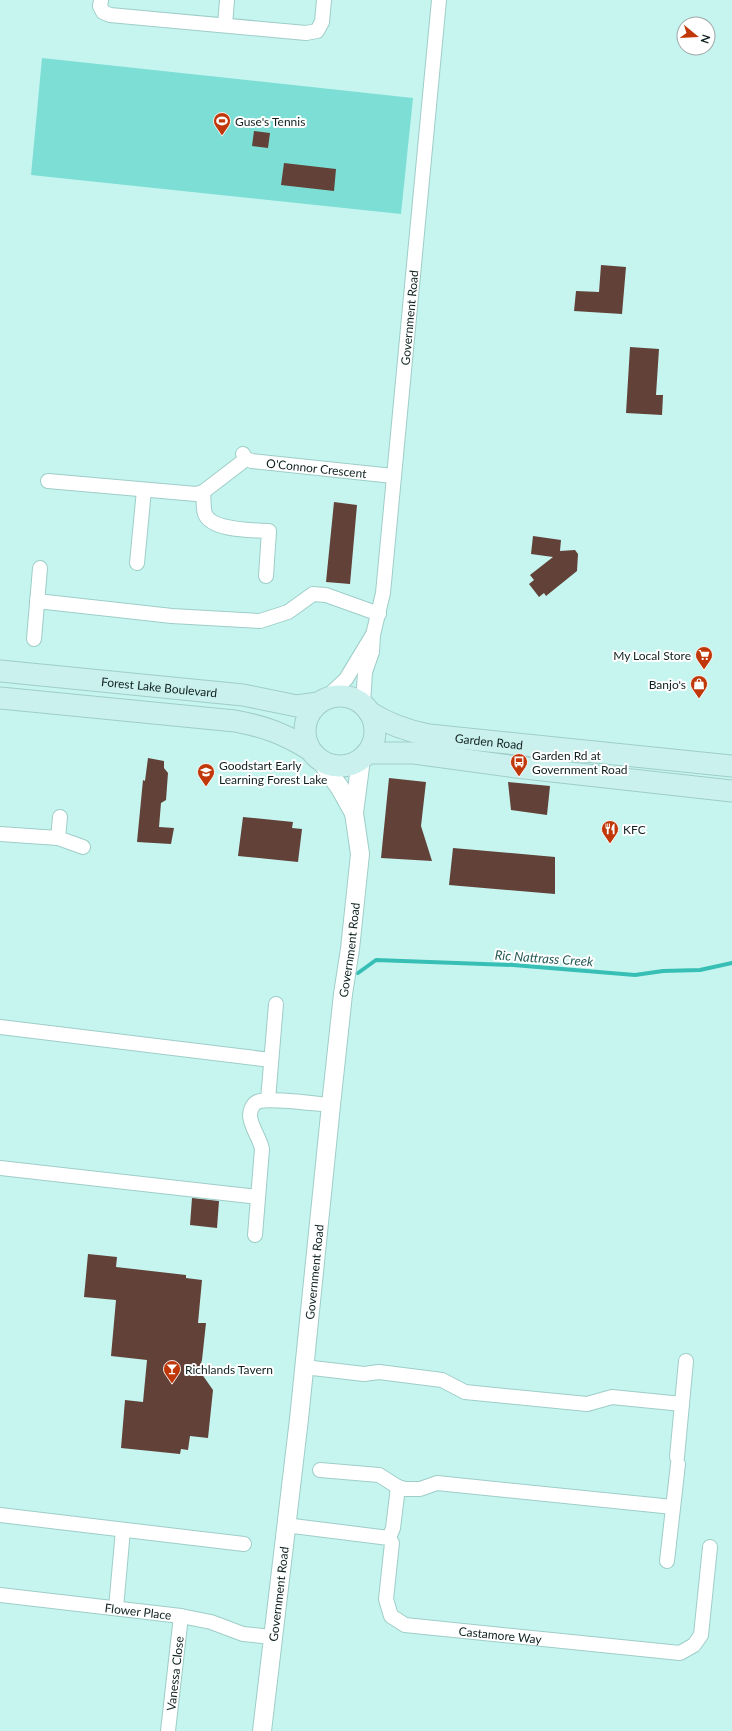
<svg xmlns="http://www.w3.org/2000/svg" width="732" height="1731" font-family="Lato,sans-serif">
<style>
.green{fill:#7dded5}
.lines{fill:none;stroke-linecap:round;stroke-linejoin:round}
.stream{stroke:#38bfb5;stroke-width:4}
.building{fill:#624138}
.minor-casing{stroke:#9fcdc8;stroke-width:16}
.tertiary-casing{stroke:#9fcdc8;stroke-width:20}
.secondary-casing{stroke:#9fcdc8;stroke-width:23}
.minor{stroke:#fff;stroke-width:14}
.tertiary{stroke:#fff;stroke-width:18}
.secondary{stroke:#cbf1ee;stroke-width:21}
.labels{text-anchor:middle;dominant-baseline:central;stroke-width:4;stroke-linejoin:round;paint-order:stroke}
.poi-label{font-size:12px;fill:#0f2120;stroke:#fff;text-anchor:start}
.street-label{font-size:12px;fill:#0f2120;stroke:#fff}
.water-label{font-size:13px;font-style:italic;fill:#245a56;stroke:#fff}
</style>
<rect width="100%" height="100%" fill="#c6f5f0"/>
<path class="green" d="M42 58 413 98 401 214 31 175Z"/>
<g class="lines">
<path class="stream" d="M358 973 376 960 513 965 635 975 663 971 700 970 732 963"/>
</g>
<path class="building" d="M254 131 270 133 268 148 252 146Z
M284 163 336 169 334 191 281 185Z
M601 265 626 267 622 314 574 311 576 291 599 292Z
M630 347 659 349 656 395H663L662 415 626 413Z
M334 502 357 505 350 584 326 582Z
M533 536 561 540 560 551 575 550 578 554 577 571 546 596 544 593 539 597 529 584 534 580 530 575 553 557 531 554Z
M148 758 164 761V768L168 773 166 800 161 803 159 827 174 828 171 844 137 842 143 780 145 781Z
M389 778 426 782 421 826 432 861 381 858Z
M508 782 550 786 547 815 511 810Z
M243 817 293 822 292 828 302 829 298 862 238 856Z
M453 848 555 857V894L449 885Z
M192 1198 219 1201 217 1228 190 1225Z
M88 1254 117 1257 116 1267 186 1275V1278L202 1280 198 1323H206L202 1360 199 1370 213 1390 208 1438 190 1436 188 1450 181 1449 180 1454 121 1448 125 1400 143 1402 147 1360 111 1356 116 1300 84 1297Z"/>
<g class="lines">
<defs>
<g id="minor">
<path d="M101 0 100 6 103 12 110 15 306 33 317 31 322 22 324 0"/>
<path d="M225 25 227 0"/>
<path id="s1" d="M243 454 246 459 252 461 393 476"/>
<path d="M48 481 196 494 203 492 246 459"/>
<path d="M203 492C204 499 203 508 205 514 212 531 253 530 269 531L266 576"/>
<path d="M137 563 144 490"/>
<path d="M37 601 172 616 260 621 288 612 313 594 326 595 379 614"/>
<path d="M34 639 40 568"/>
<path d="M326 698 346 679 372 636"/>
<path id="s2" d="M363 704 365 672 372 652 373 635 383 593 439 0"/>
<path d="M60 817 58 838 83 847"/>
<path d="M0 834 58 838"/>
<path d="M0 1027 271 1060"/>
<path d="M268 1100 276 1004"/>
<path d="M0 1168 258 1197"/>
<path d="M255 1235 262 1149C260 1138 250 1126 250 1115 250 1110 253 1104 257 1102 267 1097 317 1104 331 1105"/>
<path d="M304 1367 364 1374 379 1372 442 1380 465 1392 587 1404 612 1397 682 1404"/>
<path d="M677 1457 686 1361"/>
<path d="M320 1470 379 1475 398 1487 405 1489H420L437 1483 673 1507"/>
<path d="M0 1515 244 1544"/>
<path id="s3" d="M285 1525 389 1538 392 1543 386 1599 391 1616 405 1625 680 1653 694 1645 701 1635 710 1547"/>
<path d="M389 1538 393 1528 398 1487"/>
<path d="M667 1561 678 1464"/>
<path id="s4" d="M0 1595 181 1616 211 1622 243 1634 273 1637"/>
<path d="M116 1608 123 1530"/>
<path id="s5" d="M168 1731 181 1616"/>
</g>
<g id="tertiary">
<path d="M321 761 340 788 354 813"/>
<path id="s6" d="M262 1731 299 1419 331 1105 343 994 350 949 360 854 354 813 361 759"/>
</g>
<g id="secondary">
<path id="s7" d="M0 671 243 695 297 706 318 703"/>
<circle cx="340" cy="731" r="35"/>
<path d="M0 698 235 721C266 727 282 733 309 749"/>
<path id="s8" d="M369 712C388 724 407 731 429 735L732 766"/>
<path d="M367 753H414L516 767 732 791"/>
</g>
</defs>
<use href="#minor" class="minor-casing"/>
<use href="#tertiary" class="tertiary-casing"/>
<use href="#secondary" class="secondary-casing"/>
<use href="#minor" class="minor"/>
<use href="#tertiary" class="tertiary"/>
<use href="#secondary" class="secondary"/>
</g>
<defs>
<symbol id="stadium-pin" viewBox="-11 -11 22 30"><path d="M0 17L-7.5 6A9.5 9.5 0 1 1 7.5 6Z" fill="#c0380a" stroke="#fff"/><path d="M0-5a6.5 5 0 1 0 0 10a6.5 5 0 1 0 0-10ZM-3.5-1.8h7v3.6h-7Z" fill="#fff"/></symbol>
<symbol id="supermarket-pin" viewBox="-11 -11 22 30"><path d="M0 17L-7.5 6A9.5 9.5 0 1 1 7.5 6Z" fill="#c0380a" stroke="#fff"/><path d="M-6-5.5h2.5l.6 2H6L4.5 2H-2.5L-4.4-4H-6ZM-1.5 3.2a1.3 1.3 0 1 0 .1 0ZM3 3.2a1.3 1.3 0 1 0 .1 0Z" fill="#fff"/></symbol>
<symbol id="shop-pin" viewBox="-11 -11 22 30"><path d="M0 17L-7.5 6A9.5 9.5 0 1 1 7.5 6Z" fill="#c0380a" stroke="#fff"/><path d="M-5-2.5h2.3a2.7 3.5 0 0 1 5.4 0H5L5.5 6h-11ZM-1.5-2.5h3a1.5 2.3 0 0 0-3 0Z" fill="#fff"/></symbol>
<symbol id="bus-pin" viewBox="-11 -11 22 30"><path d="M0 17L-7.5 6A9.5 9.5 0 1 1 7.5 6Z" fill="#c0380a" stroke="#fff"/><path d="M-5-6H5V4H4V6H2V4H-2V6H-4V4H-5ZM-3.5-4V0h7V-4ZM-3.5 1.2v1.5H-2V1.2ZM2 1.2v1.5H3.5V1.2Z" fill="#fff"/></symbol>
<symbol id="school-pin" viewBox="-11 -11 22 30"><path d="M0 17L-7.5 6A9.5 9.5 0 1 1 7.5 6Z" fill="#c0380a" stroke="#fff"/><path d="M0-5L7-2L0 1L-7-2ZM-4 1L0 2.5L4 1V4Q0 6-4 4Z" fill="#fff"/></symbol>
<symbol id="restaurant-pin" viewBox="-11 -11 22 30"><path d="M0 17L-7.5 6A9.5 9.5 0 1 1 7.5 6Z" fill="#c0380a" stroke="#fff"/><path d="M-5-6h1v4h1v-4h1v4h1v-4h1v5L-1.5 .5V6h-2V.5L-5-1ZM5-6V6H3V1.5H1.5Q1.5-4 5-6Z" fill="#fff"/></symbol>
<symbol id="bar-pin" viewBox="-11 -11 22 30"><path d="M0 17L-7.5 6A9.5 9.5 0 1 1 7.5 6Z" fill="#c0380a" stroke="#fff"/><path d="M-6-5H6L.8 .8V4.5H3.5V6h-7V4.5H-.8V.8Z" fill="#fff"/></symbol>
</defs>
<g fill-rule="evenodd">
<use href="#stadium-pin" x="212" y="111" width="20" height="27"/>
<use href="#supermarket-pin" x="694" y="645" width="20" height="27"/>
<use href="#shop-pin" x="689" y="674" width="20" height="27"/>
<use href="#bus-pin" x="509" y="752" width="20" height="27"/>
<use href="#school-pin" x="196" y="762" width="20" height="27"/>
<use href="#restaurant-pin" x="600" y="819" width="20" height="27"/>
<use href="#bar-pin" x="162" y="1359" width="20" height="27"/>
</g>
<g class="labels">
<g class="poi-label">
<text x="235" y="121">Guse's Tennis</text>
<text x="691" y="655" text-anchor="end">My Local Store</text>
<text x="686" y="684" text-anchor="end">Banjo's</text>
<text x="532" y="755">Garden Rd at<tspan x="532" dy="14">Government Road</tspan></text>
<text x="219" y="765">Goodstart Early<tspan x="219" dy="14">Learning Forest Lake</tspan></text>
<text x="623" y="829">KFC</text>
<text x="185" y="1369">Richlands Tavern</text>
</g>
<g class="street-label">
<text stroke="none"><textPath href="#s2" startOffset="390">Government Road</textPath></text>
<text stroke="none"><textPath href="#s1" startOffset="77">O'Connor Crescent</textPath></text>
<text stroke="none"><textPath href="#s7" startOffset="160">Forest Lake Boulevard</textPath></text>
<text stroke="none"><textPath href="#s8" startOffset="125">Garden Road</textPath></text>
<text stroke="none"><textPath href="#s6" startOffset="786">Government Road</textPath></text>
<text stroke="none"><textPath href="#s6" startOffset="462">Government Road</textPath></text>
<text stroke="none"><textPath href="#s6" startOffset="138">Government Road</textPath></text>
<text stroke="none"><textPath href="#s4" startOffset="139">Flower Place</textPath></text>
<text stroke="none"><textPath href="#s3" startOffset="297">Castamore Way</textPath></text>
<text stroke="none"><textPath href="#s5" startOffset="58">Vanessa Close</textPath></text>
</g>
<g class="water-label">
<text transform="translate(544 958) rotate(4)">Ric Nattrass Creek</text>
</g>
</g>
<g transform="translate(696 36) rotate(108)"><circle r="19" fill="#ffffff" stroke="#9fa6a6"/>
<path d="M0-3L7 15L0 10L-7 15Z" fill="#c0380a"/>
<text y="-6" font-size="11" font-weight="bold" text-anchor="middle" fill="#0f2120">N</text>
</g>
</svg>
